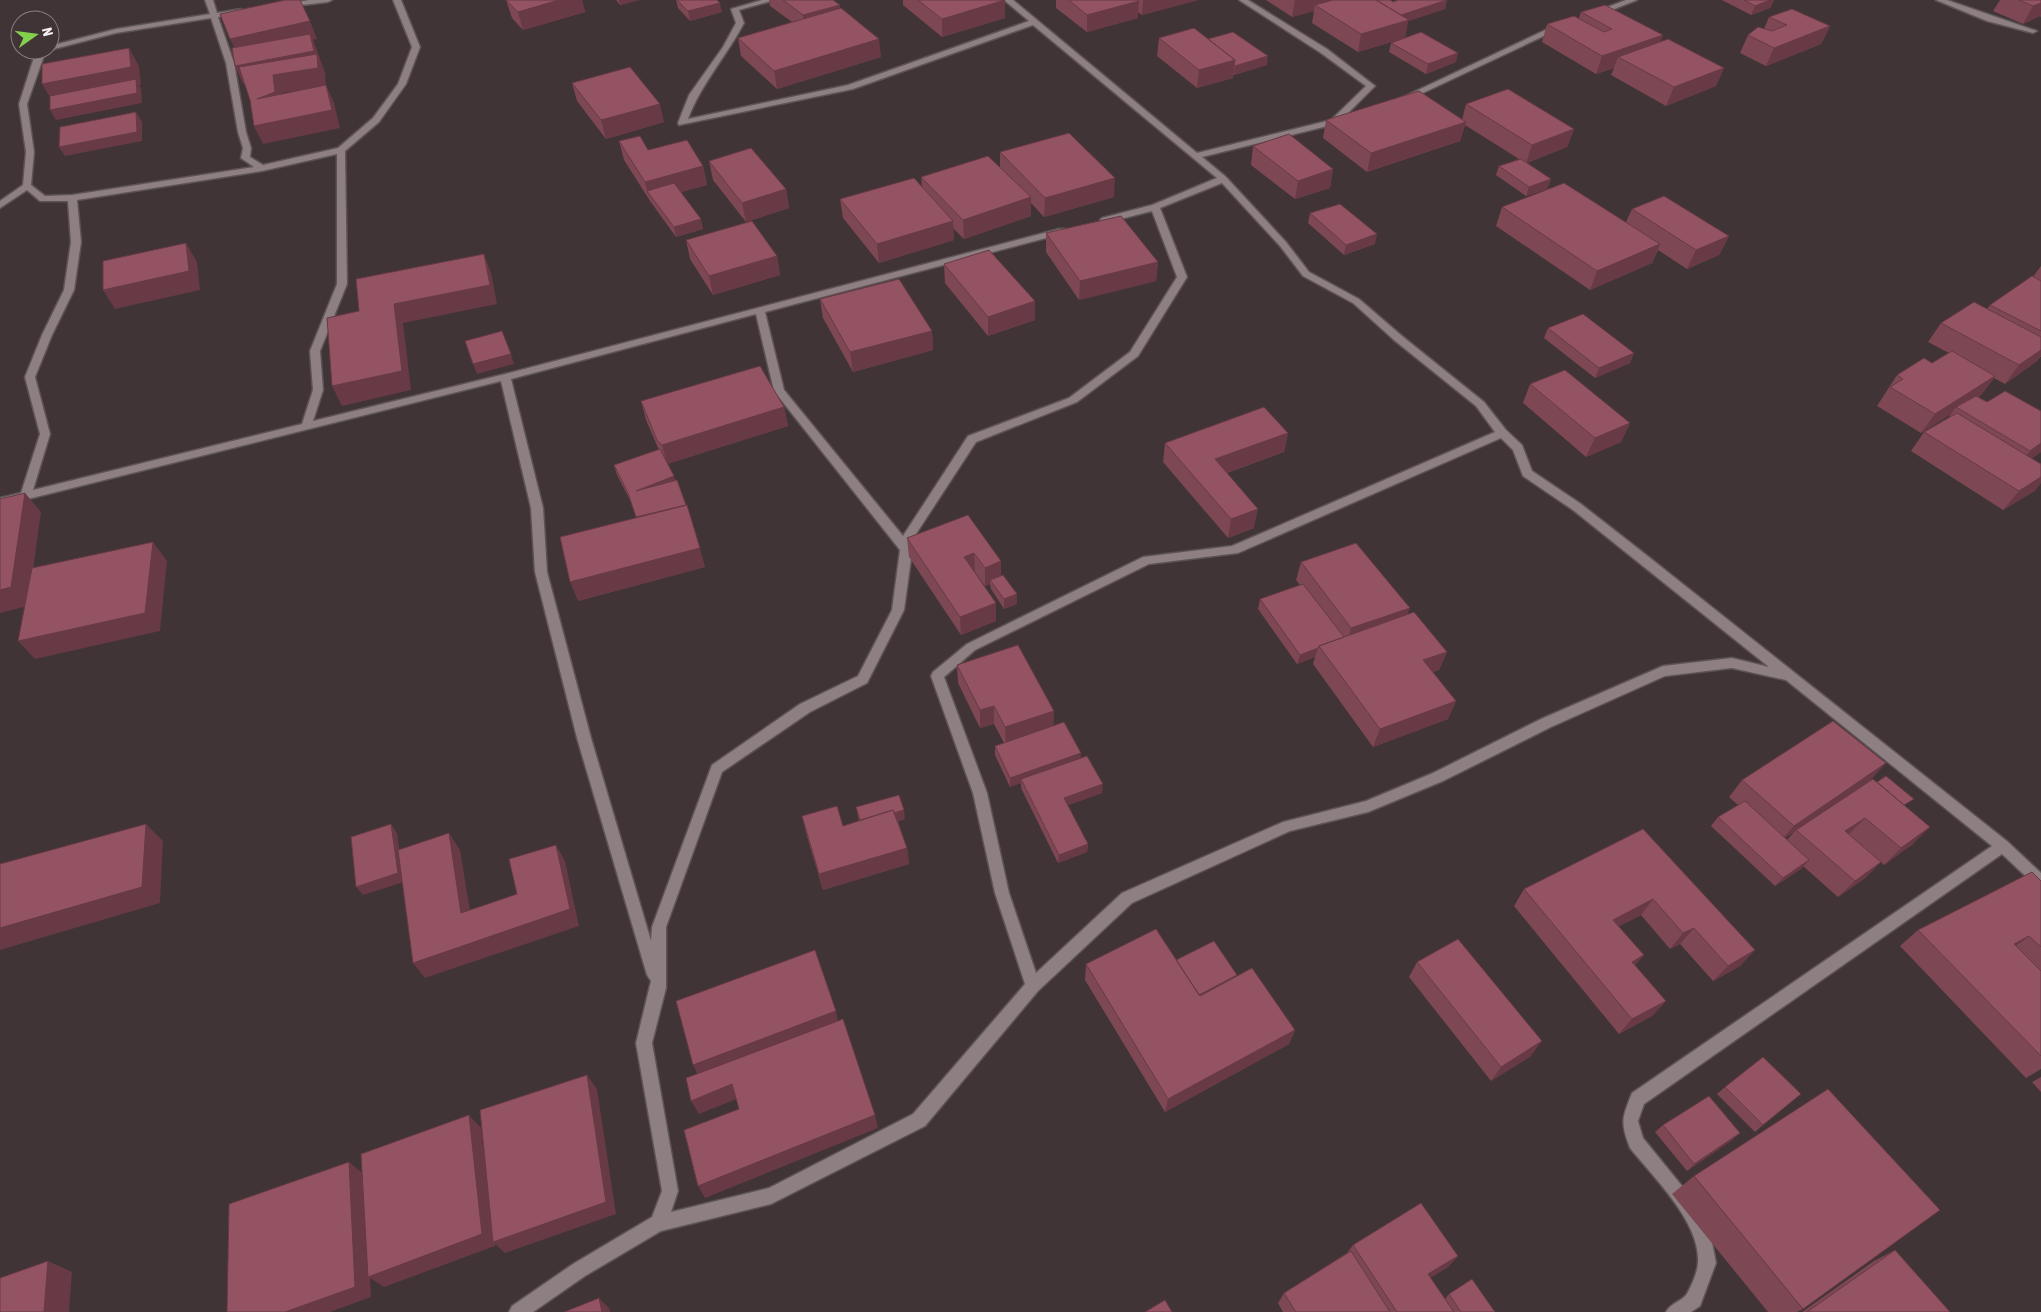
<svg xmlns="http://www.w3.org/2000/svg" width="2041" height="1312" font-family="'Asap Condensed',sans-serif">
<style>
.lines{fill:none;stroke-linecap:round;stroke-linejoin:round}
.street-casing{stroke:#5c5354;stroke-width:3}
.street{fill:#8d7f82;fill-rule:evenodd}
.wall{fill:#7e4754;fill-rule:evenodd}
.shaded-wall{fill:#673a45}
.building{fill:#935362;stroke:#673a45}
</style>
<rect width="100%" height="100%" fill="#403436"/>
<g class="lines">
<defs>
<path id="street" d="M205 0H213L217 13 241 9 245 11 218 17 234 63 246 132 251 148 250 157 263 165 338 148 373 118 398 84 412 47 393 0H401L420 47 406 84 379 122 345 151 347 284 320 351 323 390 313 421 505 374 1059 229H1065V233L765 312 784 390 903 536 968 436 1069 398 1130 352 1177 277 1152 211 1105 223 1100 220 1102 218 1152 205 1217 178 1033 25 853 89 679 125 678 123 689 95 723 47 736 23 731 9 762 0H775L739 10 744 23C726 57 701 84 688 119L848 85 1029 21 1004 0H1013L1197 153 1331 120 1366 86 1321 53 1239 0H1248L1327 49 1375 86 1343 118 1345 120 1344 122 1202 157 1226 177 1286 242 1309 272 1359 299 1402 336 1484 402 1506 430 1522 445 1532 471 1581 504 1645 554 2008 842 2041 873V888L2036 886 2002 854 1644 1104 1638 1121 1643 1138 1699 1207 1711 1237 1716 1263 1700 1306 1691 1312H1666C1671 1302 1684 1301 1688 1292 1692 1284 1698 1271 1698 1262 1700 1222 1654 1178 1630 1148 1620 1122 1622 1118 1632 1093L1992 846 1786 680 1732 668 1665 676 1551 727 1443 781 1368 812 1290 831 1132 903 1038 991 925 1126 771 1204 661 1231 585 1276 533 1312H509L512 1306 573 1264 652 1217 662 1191 636 1043 651 981 647 975 577 738 535 572 531 508 501 381 0 506V498L21 493 40 434 25 377 42 335 64 290 71 242 68 201H40L27 190 0 208V201L23 185 26 152 19 104 36 51 46 50 27 104 34 152 31 185 45 196 72 195 254 167 241 158 243 148 238 132 226 63 211 18 116 33 50 50H49L50 46 116 29 210 14ZM337 154V284L310 351 313 390 302 424 33 490 50 434 35 377 52 335 74 290 81 242 77 200 262 171ZM1222 183 1280 246 1303 276 1353 303 1394 340 1476 406 1495 432 1232 546 1143 557 967 644 933 672 931 676 973 793 995 893 1025 984 913 1114 769 1188 671 1212 678 1191 652 1043 666 988V927L722 772 810 712 867 683 904 610 914 537 976 442 1077 402 1138 356 1187 277 1160 208ZM756 314 774 391 900 550 892 610 858 676 800 704 712 765 652 927 651 941 591 738 547 572 543 508 511 379ZM1501 438 1513 450 1523 476 1573 510 1769 667 1732 658 1663 666 1541 719 1433 773 1366 801 1283 822 1122 893 1036 973 1009 893 987 793 944 677 975 650 1149 564 1238 553Z
M309 0H332L328 2 286 7 282 5Z
M1626 0H1637L1599 15 1592 13Z
M1936 0H1947L2037 31 2033 33 1987 21Z
M1556 25 1563 27 1408 100 1401 98Z"/>
</defs>
<use href="#street" class="street-casing"/>
<use href="#street" class="street"/>
</g>
<path class="wall" d="M506 0H582L585 12 523 30 512 18Z
M616 0H639L620 5Z
M676 0 722 12 690 21 678 8Z
M769 0H833L840 5V9L881 57 777 89 741 56 738 38 792 22 770 6Z
M903 0H1005V18L942 37 903 5Z
M1056 0H1198L1142 15 1138 12V18L1087 32 1056 8Z
M1266 0H1390L1393 2 1447 0 1445 9 1408 21 1405 38 1358 52 1312 23 1314 11 1292 17Z
M1722 0H1774L1770 8 1751 15Z
M2000 0H2041V17L2040 16 2023 24 1993 11Z
M1581 12 1660 41 1724 68 1716 86 1666 106 1611 75 1614 68 1596 74 1542 42 1547 24 1579 18Z
M1769 17 1830 26 1821 44 1766 66 1740 53 1748 35 1764 29Z
M1159 38 1208 39 1267 65 1234 75H1233V78L1197 88 1157 56Z
M1391 43 1456 62 1426 74 1389 52Z
M572 83 664 122 606 139 577 101Z
M1466 104 1574 129 1567 147 1527 163 1551 179 1547 189 1526 196 1496 175 1499 166 1519 159 1465 125 1460 141 1367 172 1323 138 1326 120H1462Z
M619 141 703 166 707 185 681 192 703 229 676 237 650 201 624 160Z
M1253 146 1333 169 1330 188 1295 199 1251 165Z
M1000 152 1114 197 1044 217 1031 203V216L964 239 953 228 954 240 879 263 843 218 840 199 922 186 921 177 1000 168Z
M709 161 786 189 789 208 746 222 713 180Z
M1502 207 1626 222 1632 209 1729 236 1719 255 1687 269 1658 250 1652 263 1590 290 1496 226Z
M1310 213 1375 244 1344 255 1308 223Z
M1046 233 1158 262 1156 281 1079 300 1046 252Z
M686 240 777 256 780 275 713 295 690 259Z
M944 264 1035 301V320L988 336 945 283Z
M2041 266V357H2040L2037 361 2005 384 1994 378 1981 395 1978 397 1987 402 2041 411V452L2032 458 2036 490 2003 510 1911 451 1924 432 1948 418 1951 414 1921 433 1877 406 1897 375 1932 363 1949 353 1928 342 1941 323 1987 309 1990 305 2033 277Z
M820 299 932 331 933 350 853 372 823 318Z
M1548 328 1634 353 1630 363 1595 378 1544 338Z
M1530 384 1630 423 1621 442 1586 457 1523 403Z
M641 401 784 407 788 426 667 464 675 480 705 567 578 601 636 517 631 502 617 475 614 465 659 450 646 420Z
M1288 433 1284 452 1227 473 1254 528 1228 538 1163 462 1165 443Z
M968 515 1001 575 1017 594V604L1004 609 991 589 990 584 985 586 976 574 996 621 961 635 909 557 907 538Z
M1301 562 1407 614 1447 652 1439 670 1433 672 1456 701 1448 719 1373 747 1313 664 1315 657 1297 664 1258 609 1260 599 1300 585 1296 580Z
M957 665 1054 711 1053 726 1081 758 1102 793 1068 805 1088 844 1087 852 1058 863 1021 788V783L1010 787 995 755V746L1004 743 994 724 980 728 958 683Z
M1742 780 1870 781 1839 801 1906 807 1913 844 1884 865 1881 862 1864 879 1838 897 1803 866 1801 869 1775 886 1711 826 1718 817 1738 805 1729 797ZM1794 832 1787 840 1785 838Z
M856 807 905 819 898 821 907 848 909 864 823 890 806 833 802 816 843 826 859 821Z
M1643 829 1755 950 1740 966 1713 981 1680 944 1670 949 1641 915 1619 926 1635 965 1666 1001 1652 1016 1619 1034 1514 906 1524 889Z
M2041 881V1069L2026 1078 1900 946 1918 930Z
M1176 960 1237 975 1236 977 1295 1030 1289 1044 1165 1112 1085 980 1086 964Z
M1417 962 1531 1056 1491 1081 1409 977Z
M2041 1077V1092L2032 1082Z
M1725 1087 1763 1125 1755 1132 1717 1094Z
M1663 1125 1740 1133 1732 1140 1687 1171 1655 1132Z
M1694 1176 1803 1309 1797 1312H1768L1672 1194Z
M1353 1245 1458 1256 1448 1267 1430 1278 1445 1299 1449 1294 1495 1312H1283L1278 1303 1284 1293 1347 1253Z
M1895 1250 1950 1312H1802L1874 1261Z"/>
<path class="shaded-wall" d="M559 0H582L585 12 523 30 518 12Z
M619 0H639L620 5Z
M1005 0V18L942 37V19Z
M1143 0H1198L1142 15Z
M1295 0H1344L1315 5 1314 11 1292 17Z
M1447 0 1445 9 1408 21 1405 38 1358 52 1361 34 1393 18Z
M1770 0H1774L1770 8 1751 15 1755 6Z
M1139 1 1138 18 1087 32V15Z
M720 3 722 12 690 21 688 11Z
M2041 3V15L2040 16 2023 24 2033 6Z
M840 5 842 23 806 33 803 15Z
M310 21 317 39 313 40 325 72 326 86 281 93 283 111 257 99 273 78 243 84 235 66 239 57 230 39Z
M1830 26 1821 44 1766 66 1774 48Z
M1663 35 1656 53 1618 57 1614 68 1596 74 1602 56Z
M879 39 881 57 777 89 774 71Z
M129 48 139 66 141 85H139L141 88 142 103 56 120 50 110 53 102 42 84Z
M1458 53 1456 62 1426 74 1428 64Z
M1268 56 1267 65 1234 75 1235 66Z
M1235 60 1233 78 1197 88 1199 70Z
M1724 68 1716 86 1666 106 1674 87Z
M326 85 334 103 340 128 263 144 254 126Z
M660 104 664 122 606 139 601 120Z
M136 112 142 122V141L65 156 59 147Z
M1466 122 1460 141 1367 172 1371 153Z
M1574 129 1567 147 1526 163 1532 145Z
M703 166 707 185 654 200 647 191 650 201 645 182Z
M1333 169 1330 188 1295 199 1298 181Z
M1115 178 1114 197 1044 217 1045 198Z
M1551 179 1547 189 1526 196 1529 187Z
M786 189 789 208 746 222 742 203Z
M1031 197V216L964 239 963 220Z
M701 219 703 229 676 237 674 227Z
M953 221 954 240 879 263 877 244Z
M1377 234 1375 244 1344 255 1346 245Z
M1729 236 1719 255 1687 269 1696 250Z
M186 243 197 262 200 290 115 309 103 290Z
M1660 244 1652 263 1590 290 1597 271Z
M484 254 491 273 497 304 403 323 411 390 342 406 332 386 394 304Z
M777 256 780 275 713 295 709 276Z
M1158 262 1156 281 1079 300 1080 281Z
M1035 301V320L988 336V317Z
M932 331 933 350 853 372 850 352Z
M2041 350V356L2037 361 2005 384 2019 365Z
M1634 353 1630 363 1595 378 1599 368Z
M511 354 514 364 477 374 473 364Z
M1995 376 1981 395 1959 409 1956 407 1951 414 1921 433 1935 414Z
M784 407 788 426 667 464 662 445Z
M1630 423 1621 442 1586 457 1595 438Z
M1288 433 1284 452 1212 478 1215 459Z
M2041 443V452L2014 470 2030 451Z
M674 476 676 486 636 491Z
M2041 477V483L2036 490 2003 510 2019 491Z
M25 493 41 512 28 606 0 613V590Z
M1258 509 1254 528 1228 538 1231 519Z
M153 542 167 561 160 631 35 659 18 641Z
M700 548 705 567 578 601 570 582Z
M974 553 975 572 964 557Z
M1001 561V580H990V584L985 586V568Z
M1017 594V604L1004 609V599Z
M996 603V621L961 635 960 617Z
M1410 608 1403 626 1346 646 1351 628Z
M1318 648 1315 657 1297 664 1300 655Z
M1447 652 1439 670 1416 678 1423 660Z
M1456 701 1448 719 1373 747 1380 729Z
M994 706V724L980 728V710Z
M1054 711 1053 729 1006 745 1005 727Z
M1081 753 1080 762 1021 779V783L1010 787V778Z
M1886 763 1870 781 1797 830H1796L1794 832 1779 842 1794 826Z
M1103 784 1102 793 1063 807 1064 798Z
M904 810 905 819 862 831 860 822Z
M1865 818 1848 835 1845 831Z
M146 824 163 841 160 903 0 950V928Z
M391 824 397 833 404 882 363 895 356 887Z
M1930 827 1913 844 1884 865 1901 848Z
M449 833 460 850 473 929 461 913Z
M1088 844 1087 852 1058 863 1059 855Z
M556 845 565 861 579 926 425 978 413 963 570 909Z
M907 848 909 864 823 890 819 874Z
M1809 860 1801 869 1775 886 1783 878Z
M1881 862 1864 879 1838 897 1855 881Z
M1653 899 1641 915 1601 936 1613 920Z
M1694 928 1680 944 1670 949 1683 933Z
M2029 936 2009 951 2014 944Z
M1755 950 1740 966 1713 981 1728 966Z
M1644 955 1631 970 1632 962Z
M1237 975 1235 983 1195 1004 1197 996Z
M1666 1001 1652 1016 1619 1034 1632 1019Z
M836 1011 839 1026 700 1079 693 1065Z
M1295 1030 1289 1044 1165 1112 1168 1099Z
M1542 1041 1531 1056 1491 1081 1501 1067Z
M587 1075 597 1089 616 1214 505 1253 495 1244V1246L384 1287 370 1278 371 1297 330 1312H285L349 1162 365 1175 469 1115 481 1128 494 1241Z
M732 1084 739 1098 699 1114 691 1101Z
M875 1115 878 1128 705 1198 698 1186Z
M1740 1133 1732 1140 1687 1171 1694 1164Z
M1458 1256 1448 1267 1418 1285 1428 1274Z
M48 1261 72 1272 69 1312H44Z
M599 1298 609 1308 610 1312H602Z"/>
<path class="building" d="M285 0H300L310 21 230 39 220 14Z
M506 0H559L518 12Z
M677 0H717L720 3 688 11Z
M783 0H833L840 5 803 15Z
M918 0H1005L942 19Z
M1069 0H1138L1139 1 1087 15Z
M1333 0H1376L1409 20 1361 34 1315 5Z
M1376 0H1390L1393 2 1398 0H1447L1401 15Z
M1744 0H1770L1755 6Z
M2019 0H2041V3L2033 6Z
M1605 5 1663 35 1602 56 1547 24 1574 16 1604 32 1612 29 1581 12Z
M841 8 879 39 774 71 738 38Z
M1792 9 1830 26 1774 48 1748 35 1758 27 1772 31 1787 25 1769 17Z
M1194 28 1235 60 1199 70 1159 38Z
M1233 32 1268 56 1235 66 1234 65 1235 60 1208 39Z
M1421 32 1458 53 1428 64 1391 43Z
M310 34 314 51 235 66 232 48Z
M1668 39 1724 68 1674 87 1618 57Z
M129 48 131 67 42 84V64Z
M317 54 318 68 273 75 275 92 257 99 326 85 332 110 254 126 250 100 239 67Z
M630 67 660 104 601 120 572 83Z
M136 79 137 93 50 110V96Z
M1508 89 1574 129 1532 145 1466 104Z
M1419 91 1466 122 1371 153 1326 120Z
M136 112 137 132 59 147 60 127Z
M1069 133 1115 178 1045 198 1000 152Z
M1289 134 1333 169 1298 181 1253 146Z
M640 136 648 150 687 140 703 166 645 182 619 141Z
M751 148 786 189 742 203 709 161Z
M988 156 1031 197 963 220 921 177Z
M1521 159 1551 179 1529 187 1499 166Z
M914 178 953 221 877 244 840 199Z
M674 183 701 219 674 227 647 191Z
M1564 183 1660 244 1597 271 1502 207Z
M1664 196 1729 236 1696 250 1632 209Z
M1340 204 1377 234 1346 245 1310 213Z
M1121 216 1158 262 1080 281 1046 233Z
M752 221 777 256 709 276 686 240Z
M186 243 189 271 103 290V261Z
M989 250 1035 301 988 317 944 264Z
M484 254 490 285 394 304 402 371 332 386 327 318 359 311 356 279Z
M2032 276 2041 281V331L1990 305Z
M899 279 932 331 850 352 820 299Z
M1974 302 2041 337V350L2019 365 1941 323Z
M1583 314 1634 353 1599 368 1548 328Z
M502 331 511 354 473 364 465 341Z
M1952 351 1995 376 1935 414 1890 387 1903 379 1897 375 1924 358 1932 363Z
M760 366 784 407 662 445 657 440 641 401Z
M1565 370 1630 423 1595 438 1530 384Z
M2005 391 2041 411V443L2030 451 1956 407 1976 396 1987 402Z
M1264 407 1288 433 1215 459 1258 509 1231 519 1165 443Z
M1957 413 2041 464V477L2019 491 1924 432Z
M660 449 674 476 636 491 677 480 686 505 636 517 628 493 614 465Z
M25 493 11 587 0 590V499Z
M687 505 700 548 570 582 560 537Z
M968 515 1001 561 985 568 974 553 964 557 996 603 960 617 907 538Z
M153 542 145 613 18 641 32 568Z
M1356 543 1410 608 1351 628 1301 562Z
M1003 575 1017 594 1004 599 990 580Z
M1303 584 1344 637 1319 646 1318 648 1300 655 1260 599Z
M1414 612 1447 652 1423 660 1456 701 1380 729 1319 646Z
M1018 645 1054 711 1005 727 994 706 980 710 957 665Z
M1833 721 1886 763 1794 826 1742 780Z
M1064 722 1081 753 1010 778 995 746Z
M1087 756 1103 784 1064 798 1088 844 1059 855 1021 779Z
M1886 776 1914 799 1904 805 1877 782Z
M1873 779 1930 827 1901 848 1865 818 1845 831 1881 862 1855 881 1796 830Z
M899 795 904 810 894 813 893 810 860 820 856 807Z
M1745 801 1809 860 1783 878 1718 817Z
M837 806 843 826 893 810 907 848 819 874 802 816Z
M146 824 142 887 0 928V864Z
M391 824 398 873 356 887 351 837Z
M1643 829 1755 950 1728 966 1694 928 1683 933 1653 899 1613 920 1644 955 1632 962 1666 1001 1632 1019 1524 889Z
M449 833 461 913 517 894 509 859 556 845 570 909 413 963 398 850Z
M2032 872 2041 881V947L2029 936 2014 944 2041 971V1056L1918 930Z
M1156 929 1200 996 1252 968 1295 1030 1168 1099 1086 964Z
M1458 939 1542 1041 1501 1067 1417 962Z
M1214 941 1237 975 1199 995 1176 960Z
M815 950 836 1011 693 1065 676 1001Z
M843 1019 875 1115 698 1186 684 1130 739 1109 732 1084 691 1101 686 1078Z
M1763 1057 1801 1094 1763 1125 1725 1087Z
M587 1075 606 1202 493 1242 480 1110Z
M1828 1089 1940 1210 1803 1309 1694 1176Z
M1709 1096 1740 1133 1694 1164 1663 1125Z
M469 1115 482 1234 368 1277 361 1154Z
M349 1162 355 1287 285 1312H227L229 1204Z
M1421 1203 1458 1256 1428 1274 1454 1312H1397L1353 1245Z
M1895 1250 1950 1312H1807Z
M1351 1251 1390 1312H1296L1284 1293Z
M48 1261 44 1312H0V1278Z
M1472 1279 1495 1312H1461L1449 1294Z
M599 1298 602 1312H564Z
M1165 1300 1172 1312H1145Z"/>
<g transform="translate(35 35) rotate(76)"><circle r="24" fill="#403436" stroke="#897e80"/>
<path d="M0-4L9 19L0 12L-9 19Z" fill="#83d04e"/>
<text y="-8" font-size="14" font-weight="bold" text-anchor="middle" fill="#f6eeef">N</text>
</g>
</svg>
